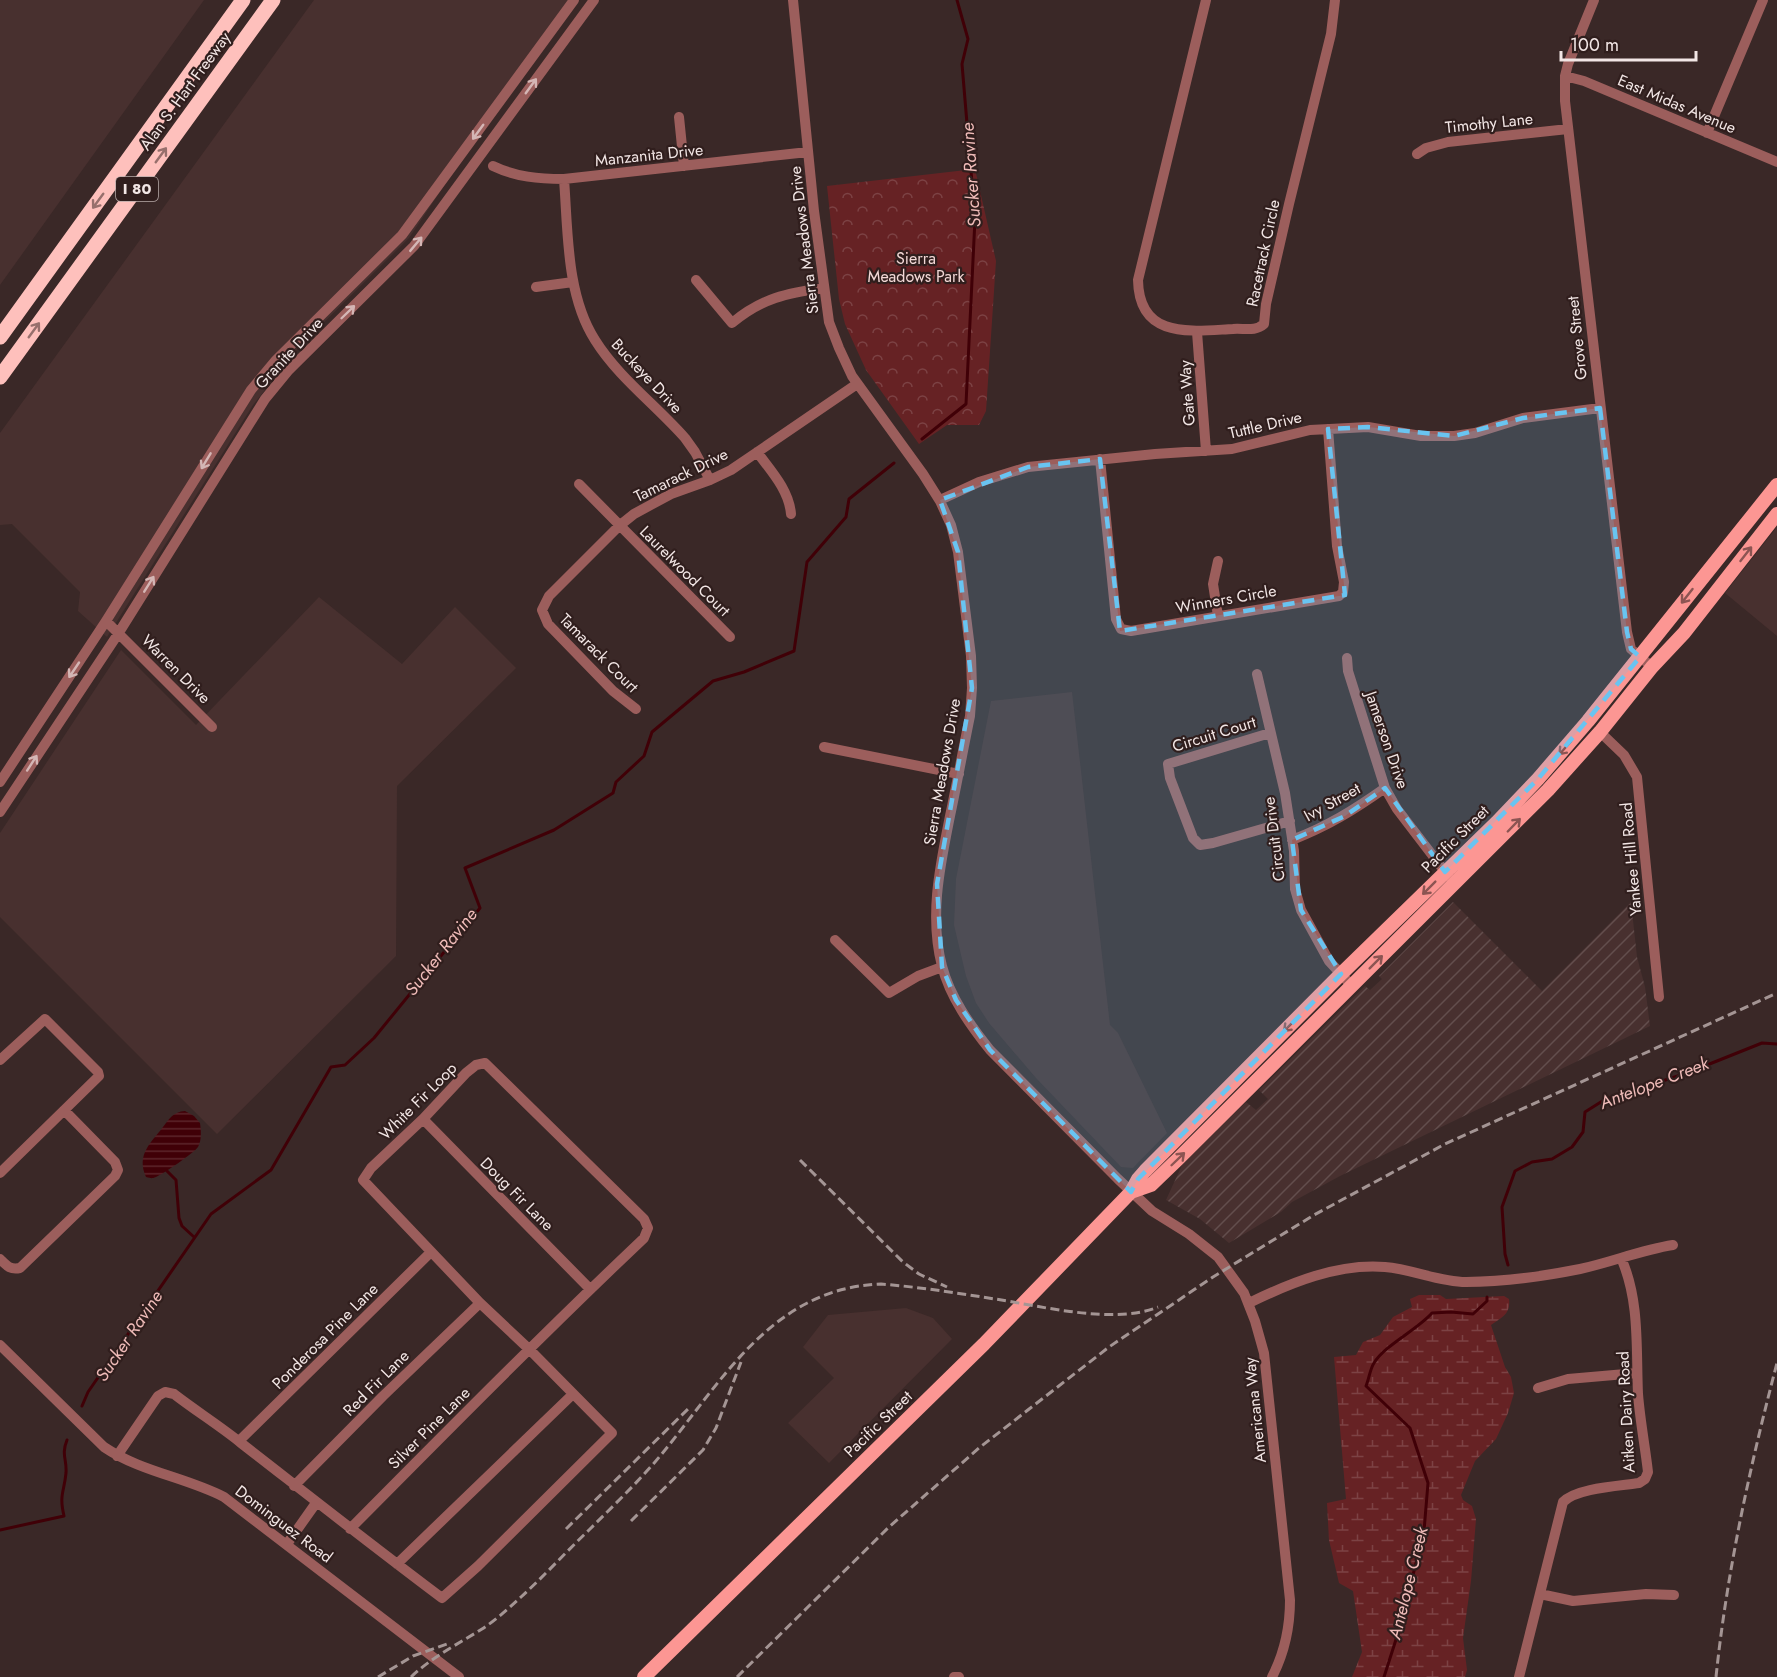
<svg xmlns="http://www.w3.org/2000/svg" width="1777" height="1677" font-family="Jost,sans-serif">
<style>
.built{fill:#48302f}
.industrial{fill:url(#industrial-furrows)}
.wetland{fill:url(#wetland-marsh)}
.park{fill:url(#park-crowns)}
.water{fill:url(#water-rules)}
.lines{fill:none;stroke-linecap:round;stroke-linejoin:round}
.stream{stroke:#400007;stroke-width:3}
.minor{stroke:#9c5e5c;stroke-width:10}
.major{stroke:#fc9693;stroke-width:14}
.highway{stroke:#fec0bc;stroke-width:15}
.rail{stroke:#a49594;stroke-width:3;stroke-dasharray:9 4.5;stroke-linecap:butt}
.oneway{stroke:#d4b6b5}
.oneway2{stroke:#976f6c}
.oneway3{stroke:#8c5452}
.marked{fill:#69c4f1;fill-opacity:0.2;stroke:#69c4f1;stroke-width:4.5;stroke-dasharray:12 8;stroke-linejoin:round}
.labels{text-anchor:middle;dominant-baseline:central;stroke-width:4.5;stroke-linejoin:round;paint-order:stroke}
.shield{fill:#301e1d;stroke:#b8aaa9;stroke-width:1.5}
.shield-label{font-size:15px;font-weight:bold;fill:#f2e6e5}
.street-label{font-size:16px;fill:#f2e6e5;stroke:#301e1d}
.park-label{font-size:16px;fill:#f3d8d6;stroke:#301e1d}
.water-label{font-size:18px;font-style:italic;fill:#efbbb8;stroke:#301e1d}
</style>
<defs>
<pattern id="industrial-furrows" width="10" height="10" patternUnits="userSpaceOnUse" patternTransform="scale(1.5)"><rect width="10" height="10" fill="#48302f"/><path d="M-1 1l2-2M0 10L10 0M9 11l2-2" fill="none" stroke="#634e4d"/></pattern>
<pattern id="wetland-marsh" width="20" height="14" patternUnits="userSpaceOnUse" patternTransform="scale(1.5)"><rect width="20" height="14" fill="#662224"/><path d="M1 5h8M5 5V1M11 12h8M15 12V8" fill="none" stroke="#7c4244"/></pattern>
<pattern id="park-crowns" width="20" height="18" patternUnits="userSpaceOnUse" patternTransform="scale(1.5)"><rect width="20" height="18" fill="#662224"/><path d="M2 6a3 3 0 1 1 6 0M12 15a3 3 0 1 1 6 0" fill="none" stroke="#7c4244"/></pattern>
<pattern id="water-rules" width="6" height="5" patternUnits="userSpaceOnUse" patternTransform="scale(1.5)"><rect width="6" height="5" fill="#400007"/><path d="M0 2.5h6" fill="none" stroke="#5c252b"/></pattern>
</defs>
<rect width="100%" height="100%" fill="#3a2827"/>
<path class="built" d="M0 0H204L0 285Z
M314 0H569L409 238 299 347 253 405 107 637 78 611 80 592 12 524 0 525V433Z
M1777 527V636L1725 593Z
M319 597 402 664 455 607 516 668 397 786 396 956 217 1134 0 917V833L121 650 196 725Z
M1072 692 1110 1025 1118 1033 1167 1133 1133 1168 1121 1167 1036 1078 989 1023 976 1003 966 976 954 925 956 879 991 701Z
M906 1308 933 1318 952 1339 829 1463 788 1423 834 1378 803 1347 828 1315Z"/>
<path class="industrial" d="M1453 902 1542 991 1631 902 1637 957 1645 987 1650 1026 1340 1176 1292 1202 1281 1212 1229 1243 1200 1219 1166 1200 1183 1163 1246 1102 1256 1110 1268 1099 1259 1090 1365 986 1370 990 1382 979 1379 976Z"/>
<path class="wetland" d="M1419 1295H1440L1446 1299 1504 1296 1509 1299C1511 1314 1502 1317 1491 1325L1505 1367 1511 1377 1514 1393 1508 1413 1496 1439 1475 1461 1461 1495 1463 1500 1472 1506 1476 1519 1471 1581 1463 1638 1467 1670 1465 1677H1352L1362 1652 1353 1591 1339 1583 1329 1540 1327 1503 1346 1499 1334 1357 1356 1355 1363 1342 1380 1335 1393 1317 1412 1307 1410 1299Z"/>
<path class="park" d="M975 169 996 261 986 411 979 425H947L919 444 866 370 845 324 839 299 827 186Z"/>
<path class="water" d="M185 1111 194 1116 200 1123C201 1130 202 1140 198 1147 194 1153 163 1174 156 1177 151 1179 151 1178 146 1177 136 1154 151 1143 163 1127 170 1118 173 1112 185 1111Z"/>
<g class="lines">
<path class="stream" d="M922 439 966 404 975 219 962 64 968 39 957 0
M167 1171 176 1180 179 1218 182 1226 194 1237
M1508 1265 1505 1254 1502 1207 1515 1171 1532 1162 1552 1159 1572 1147 1583 1132 1585 1112 1604 1100 1687 1073 1762 1043 1777 1044
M82 1406 88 1392 211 1214 271 1170 331 1067 345 1065 374 1038 480 908 465 868 554 830 613 793 616 782 644 756 652 732 713 681 744 672 794 651 807 562 846 517 849 499 894 463
M0 1530 64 1516C59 1494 64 1493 66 1473 67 1459 61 1455 67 1440
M1384 1677 1400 1627 1424 1531 1428 1483 1410 1428 1366 1386C1369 1379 1370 1369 1374 1363 1385 1345 1417 1330 1432 1313L1451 1312 1473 1314 1487 1301V1297"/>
<path class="minor" d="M793 0 814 211 829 322 839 348 852 376 923 474 940 501 951 525 958 552 971 656 972 688 970 716C963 750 957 783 950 816 940 866 929 916 942 966 950 997 970 1025 990 1050L1118 1179 1152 1211 1189 1234 1218 1257 1244 1293 1255 1321 1264 1353 1290 1600C1290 1628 1285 1652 1272 1677
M1206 0 1138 280C1139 340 1192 331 1233 329 1244 328 1255 332 1264 324L1266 304 1289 204 1331 34 1335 0
M1594 0 1568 64 1565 76V101L1627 632 1631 649 1652 667
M1565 76 1584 81 1777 162
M679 117 684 166
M1707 133 1763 0
M1417 154 1426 148 1448 142 1568 129
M493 166C516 177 539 179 564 179L808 152
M564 179C568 230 566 295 595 340 618 377 656 405 685 438L695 452 710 480
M696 280 732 323C762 298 787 293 824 288
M536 287 573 282
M1197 332 1206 451
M757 452C771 471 789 490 791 514
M1100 459 1116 619 1121 629 1131 631 1339 596 1343 592 1344 582 1337 546 1328 429
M579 484 730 637
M940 500 979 482 1028 467 1155 454 1232 449 1310 430 1368 427 1421 436H1454L1475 433 1523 418 1600 408
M1218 616 1213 584 1218 561
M106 621 212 727
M1347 658 1348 671 1385 788 1397 809 1449 877
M1257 674 1285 793 1294 851 1295 889 1301 910 1329 961 1352 986
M636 709 613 691 548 624 542 610 549 596 619 526 634 514 671 494 710 480 731 470 857 384
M1600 732 1624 755 1637 777 1659 997
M1270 733 1168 764 1170 778 1193 838 1200 845 1213 843 1290 821
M824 747 959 774
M0 782 106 621 251 390 276 360 402 235 574 0
M0 812 118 634 265 399 288 371 414 246 594 0
M1292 840C1328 826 1354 810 1385 788
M835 940 889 993 918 976 942 967
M0 1060 45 1019 98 1072 99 1076 0 1173
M423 1119 590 1289
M0 1259C7 1266 10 1270 20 1268L115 1176 118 1170 115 1162 65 1111
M1249 1303C1290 1283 1338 1263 1385 1267 1412 1269 1439 1282 1466 1282 1502 1282 1545 1276 1580 1269 1612 1262 1641 1250 1673 1245
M0 1345 104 1447C141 1472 185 1477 224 1497L459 1677
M1538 1388 1568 1379 1637 1373
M239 1441 431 1252
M117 1456 158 1396 165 1392 174 1394C196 1411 220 1426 241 1443 308 1495 374 1547 442 1598L478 1566 612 1433 530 1350 480 1303 363 1180 371 1168 423 1119 466 1073 476 1065 485 1063 644 1219 648 1228 644 1238C544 1333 447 1431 350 1529
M294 1486 383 1396 480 1303
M287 1544 316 1503
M397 1564 573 1394
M1540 1594 1573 1601 1646 1594 1674 1595
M954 1677H959
M1519 1677 1563 1502C1576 1488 1619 1486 1639 1483L1645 1479 1648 1472C1645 1446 1640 1420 1638 1394 1636 1349 1640 1300 1621 1258"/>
<path class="major" d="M1131 1192 1151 1185 1178 1159 1548 790 1600 732 1652 667 1684 633 1777 514
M644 1677 984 1344 1131 1192 1138 1179 1145 1171 1341 974 1497 822 1538 779 1588 721 1777 485"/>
<path class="highway" d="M0 337 243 0
M0 377 273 0"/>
<path class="rail" d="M800 1160 903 1262 919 1274 947 1287
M631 1521 703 1450 716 1428 741 1362
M566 1529 690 1407
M378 1677 413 1656 450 1643
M411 1677C432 1657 458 1644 482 1629 496 1620 509 1608 521 1597 544 1576 566 1552 589 1530 611 1508 634 1486 655 1462 720 1386 769 1288 881 1284 919 1287 957 1293 995 1299 1041 1306 1114 1325 1158 1307
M737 1677 889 1527 979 1448 1109 1347 1213 1277 1314 1215 1445 1144 1777 993
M1716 1677C1727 1571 1750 1466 1777 1363"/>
</g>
<defs><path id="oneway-shaft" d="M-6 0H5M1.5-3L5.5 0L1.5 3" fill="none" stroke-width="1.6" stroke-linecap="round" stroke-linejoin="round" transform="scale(1.5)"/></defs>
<g class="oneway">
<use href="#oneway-shaft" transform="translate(531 86) rotate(-54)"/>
<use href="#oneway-shaft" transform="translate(478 132) rotate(126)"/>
<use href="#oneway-shaft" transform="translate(416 244) rotate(-50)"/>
<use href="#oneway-shaft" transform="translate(348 312) rotate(-44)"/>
<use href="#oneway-shaft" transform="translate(206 461) rotate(121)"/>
<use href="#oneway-shaft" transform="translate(149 584) rotate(-58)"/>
<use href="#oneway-shaft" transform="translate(74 670) rotate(124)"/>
<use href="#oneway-shaft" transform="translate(32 763) rotate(-57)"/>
</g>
<g class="oneway2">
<use href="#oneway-shaft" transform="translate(161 155) rotate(-54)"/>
<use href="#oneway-shaft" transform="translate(98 201) rotate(126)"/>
<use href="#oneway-shaft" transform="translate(34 330) rotate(-54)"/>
</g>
<g class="oneway3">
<use href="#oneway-shaft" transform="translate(1746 554) rotate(-52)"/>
<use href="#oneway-shaft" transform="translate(1687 596) rotate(128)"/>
<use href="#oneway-shaft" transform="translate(1565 748) rotate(132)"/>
<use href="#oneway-shaft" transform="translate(1514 825) rotate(-46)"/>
<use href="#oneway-shaft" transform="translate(1429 888) rotate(135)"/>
<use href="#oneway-shaft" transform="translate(1376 962) rotate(-45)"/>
<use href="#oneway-shaft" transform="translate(1290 1025) rotate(135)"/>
<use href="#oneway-shaft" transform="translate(1178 1159) rotate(-44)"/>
</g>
<path class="marked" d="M1600 408 1627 632 1631 649 1640 657 1538 779 1445 872 1385 788 1345 816 1292 840 1301 910 1341 974 1138 1179 1131 1192 990 1050 956 1000 942 967 937 884 972 688 958 552 940 500 1028 467 1100 459 1120 631 1345 595 1328 429 1368 427 1454 436 1523 418Z"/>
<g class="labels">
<rect class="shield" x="116" y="177" width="42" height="24" rx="4.5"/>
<g class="shield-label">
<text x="137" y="189">I 80</text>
</g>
<g class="street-label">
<text transform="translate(185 91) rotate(-54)">Alan S. Hart Freeway</text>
<text transform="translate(1677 104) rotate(23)">East Midas Avenue</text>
<text transform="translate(1489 123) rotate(-6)">Timothy Lane</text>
<text transform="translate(649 155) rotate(-6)">Manzanita Drive</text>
<text transform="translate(804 240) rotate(-97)">Sierra Meadows Drive</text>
<text transform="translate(1263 253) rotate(-78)">Racetrack Circle</text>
<text transform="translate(1577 338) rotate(-96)">Grove Street</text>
<text transform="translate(289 353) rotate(-47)">Granite Drive</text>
<text transform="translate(647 376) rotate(47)">Buckeye Drive</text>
<text transform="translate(1187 393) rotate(-94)">Gate Way</text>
<text transform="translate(1265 425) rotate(-13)">Tuttle Drive</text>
<text transform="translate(681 475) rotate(-26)">Tamarack Drive</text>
<text transform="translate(685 571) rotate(45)">Laurelwood Court</text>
<text transform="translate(1226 599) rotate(-10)">Winners Circle</text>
<text transform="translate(599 653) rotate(45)">Tamarack Court</text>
<text transform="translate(176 669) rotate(45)">Warren Drive</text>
<text transform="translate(1214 734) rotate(-17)">Circuit Court</text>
<text transform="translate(1387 740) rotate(71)">Jamerson Drive</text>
<text transform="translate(942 772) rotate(-80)">Sierra Meadows Drive</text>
<text transform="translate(1332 802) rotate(-29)">Ivy Street</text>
<text transform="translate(1274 839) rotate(-97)">Circuit Drive</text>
<text transform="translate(1455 839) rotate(-45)">Pacific Street</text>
<text transform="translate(1631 859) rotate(-95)">Yankee Hill Road</text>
<text transform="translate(418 1101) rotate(-45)">White Fir Loop</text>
<text transform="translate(517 1194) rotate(45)">Doug Fir Lane</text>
<text transform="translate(325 1336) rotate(-45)">Ponderosa Pine Lane</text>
<text transform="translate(376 1383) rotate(-45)">Red Fir Lane</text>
<text transform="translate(1255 1410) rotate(-96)">Americana Way</text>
<text transform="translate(1626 1412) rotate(-93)">Aitken Dairy Road</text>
<text transform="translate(878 1424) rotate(-44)">Pacific Street</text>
<text transform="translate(429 1428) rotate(-45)">Silver Pine Lane</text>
<text transform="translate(284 1524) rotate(37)">Dominguez Road</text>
</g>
<g class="park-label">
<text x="916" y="258">Sierra<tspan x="916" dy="18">Meadows Park</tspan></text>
</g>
<g class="water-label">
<text transform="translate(971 175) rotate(-94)">Sucker Ravine</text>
<text transform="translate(441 952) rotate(-52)">Sucker Ravine</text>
<text transform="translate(1654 1083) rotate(-21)">Antelope Creek</text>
<text transform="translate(129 1336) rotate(-56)">Sucker Ravine</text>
<text transform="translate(1408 1583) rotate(-76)">Antelope Creek</text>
</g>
</g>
<path d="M1561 51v9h135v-9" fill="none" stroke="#f2e6e5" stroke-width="3"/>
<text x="1570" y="51" font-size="18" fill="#f2e6e5" stroke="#301e1d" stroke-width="4.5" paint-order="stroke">100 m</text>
</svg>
